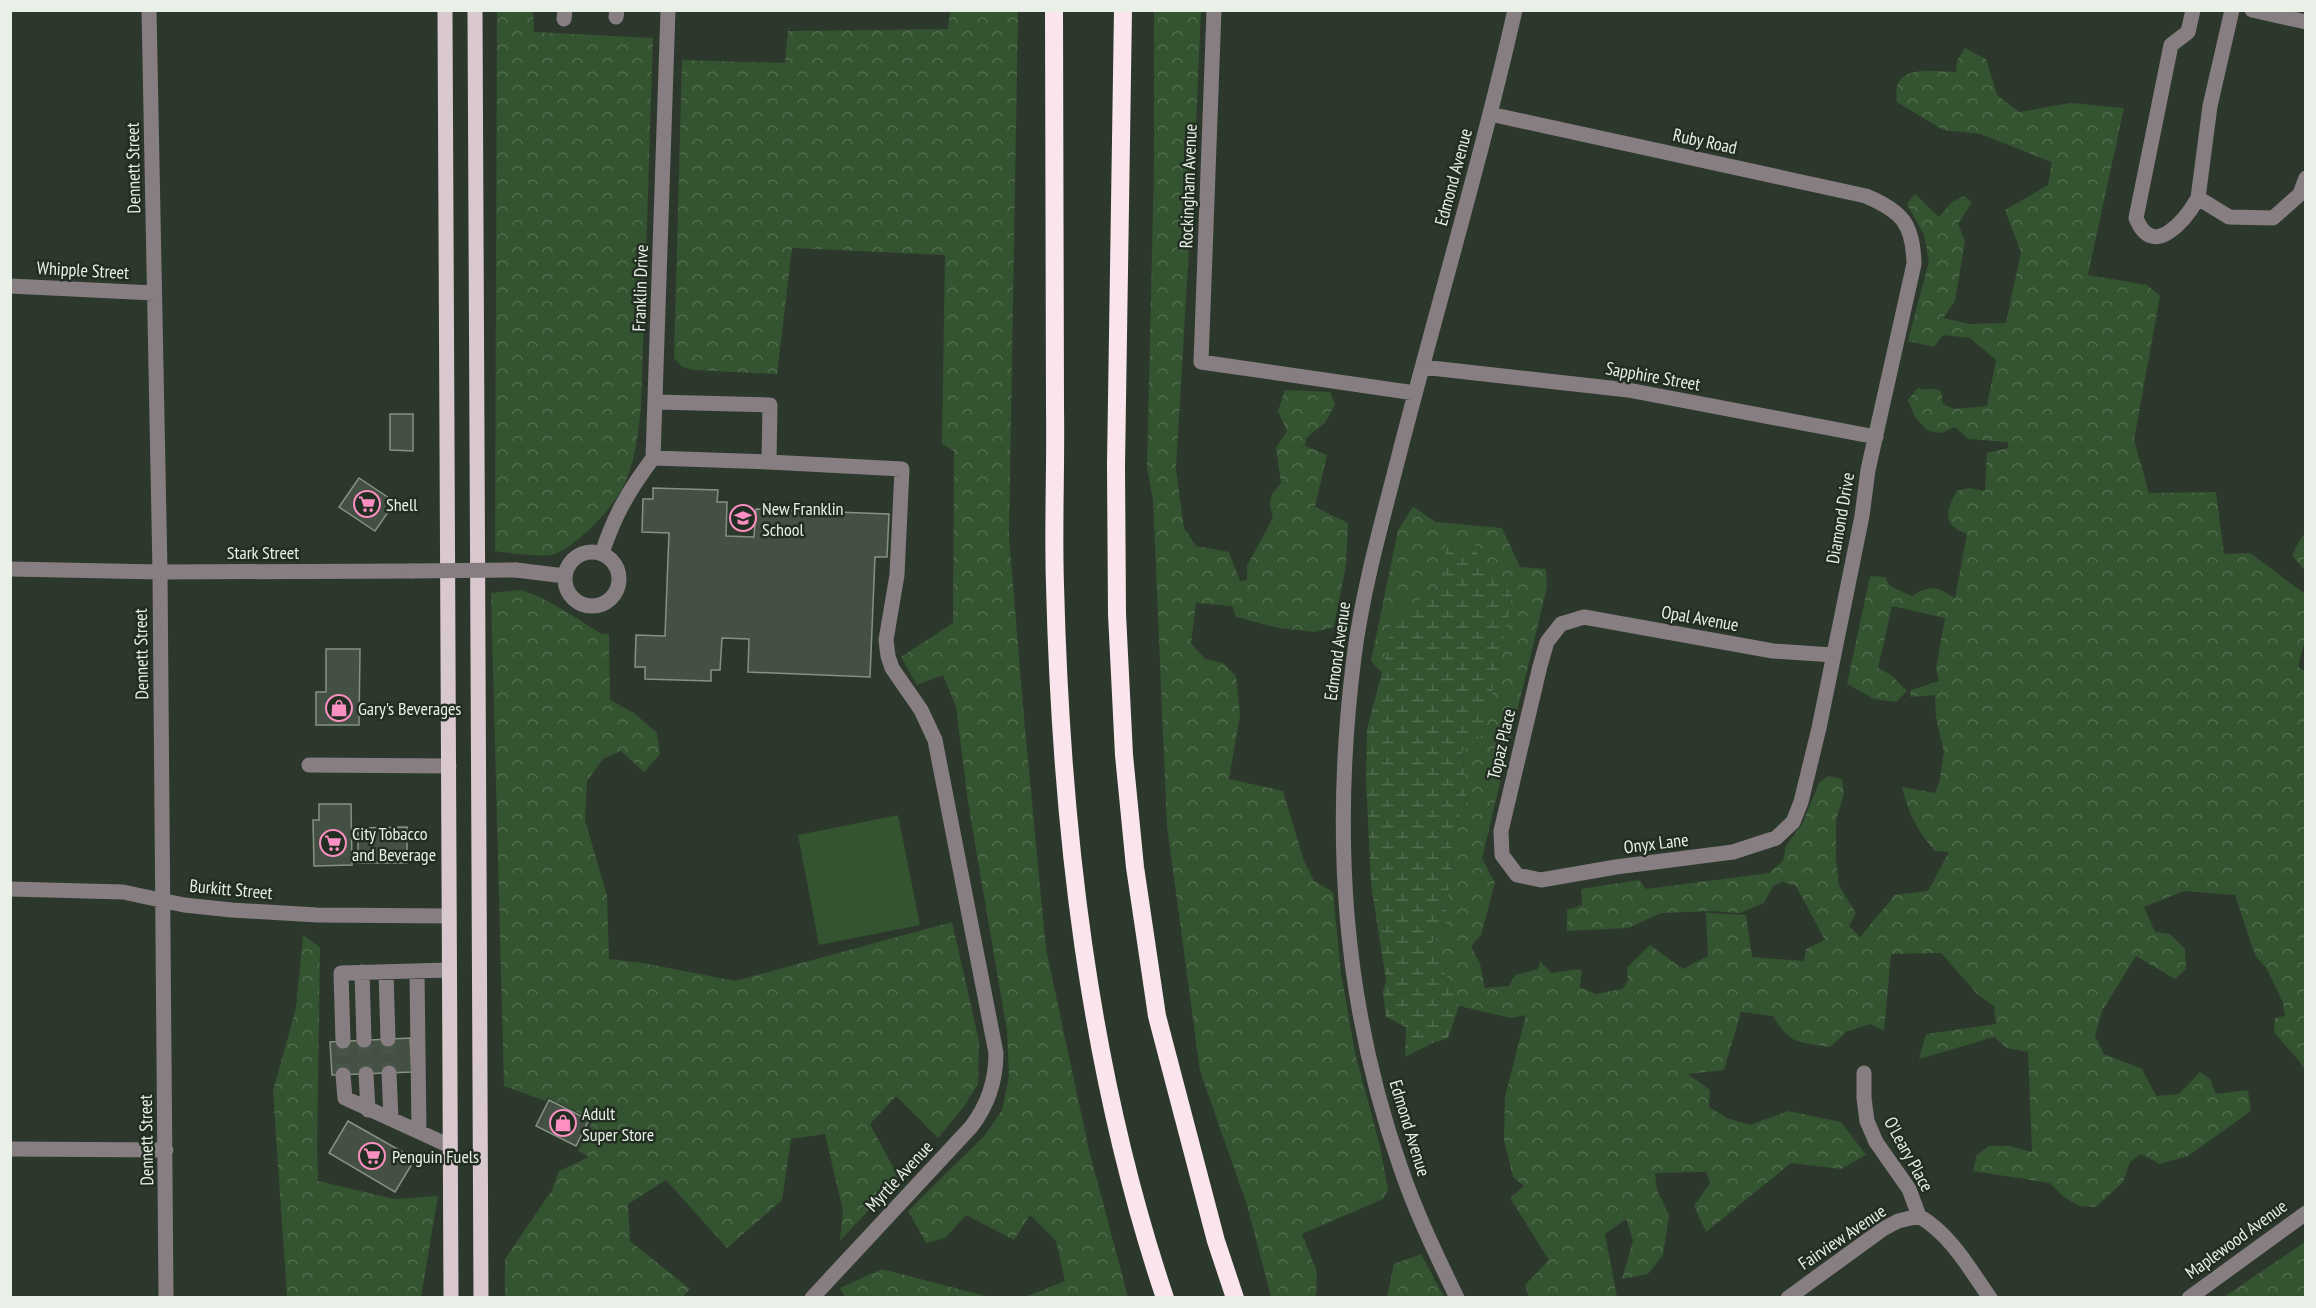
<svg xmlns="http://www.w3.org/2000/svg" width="2316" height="1308" font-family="'PT Sans Narrow',sans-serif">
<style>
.forest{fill:url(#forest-crowns)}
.wetland{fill:url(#wetland-marsh)}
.park{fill:#345330}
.building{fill:#445043;stroke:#859283;stroke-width:1.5}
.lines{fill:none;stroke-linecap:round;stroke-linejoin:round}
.minor-tunnel{stroke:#495448;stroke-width:15;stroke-dasharray:15 8;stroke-linecap:butt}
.minor{stroke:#877e82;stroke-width:15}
.major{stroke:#dac8cf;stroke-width:15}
.highway{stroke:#fbe5ed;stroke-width:18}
.minor-bridge{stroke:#877e82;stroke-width:15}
.labels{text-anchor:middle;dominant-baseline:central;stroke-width:5;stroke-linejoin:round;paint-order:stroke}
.street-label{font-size:18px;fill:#e8f0e7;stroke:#232e22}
.poi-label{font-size:18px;fill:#e8f0e7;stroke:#232e22;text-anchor:start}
</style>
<defs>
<pattern id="forest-crowns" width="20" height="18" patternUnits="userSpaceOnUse" patternTransform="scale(1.5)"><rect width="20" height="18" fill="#345330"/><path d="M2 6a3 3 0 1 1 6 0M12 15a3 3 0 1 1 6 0" fill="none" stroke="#516c4e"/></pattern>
<pattern id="wetland-marsh" width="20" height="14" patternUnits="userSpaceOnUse" patternTransform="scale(1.5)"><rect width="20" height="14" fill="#345330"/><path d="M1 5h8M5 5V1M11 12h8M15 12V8" fill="none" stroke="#516c4e"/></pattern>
</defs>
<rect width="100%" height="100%" fill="#2d382c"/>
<path class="forest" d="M497 11H533L534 32 653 38 641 407C635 461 632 487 592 527 582 536 568 549 555 554 543 558 508 553 495 551Z
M950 11H1018L1009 536 1024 718 1046 949 1089 1150 1128 1297H1025L1065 1281 1056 1241 1030 1215 1014 1240 966 1215 945 1238 926 1243 908 1211 985 1135 1002 1110 1009 1076 1007 1031 968 802 956 707 943 675 917 685 901 657 953 623 954 451 942 444 945 255 792 248 777 374 693 370 682 367 674 358 682 60 785 63 788 31 948 29Z
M1154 11H1201L1195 147 1176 469 1184 528 1196 546 1229 552 1240 581 1247 580V566L1273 518C1268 499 1269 497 1281 483L1276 448 1287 431 1278 411 1285 390 1330 392 1335 404 1325 423 1306 438 1305 446 1327 455 1315 507 1348 523 1346 565 1334 627 1315 632 1279 628 1236 617 1232 606 1196 603 1191 643 1205 659 1223 663 1236 676 1240 715 1229 779 1283 791 1304 861 1314 881 1333 892 1341 973 1355 1053 1380 1146 1388 1190 1383 1199 1302 1234 1317 1272 1316 1297H1271L1247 1205 1200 1071 1167 826 1153 500 1147 467 1154 168Z
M1965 48 1986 59 1997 95 2019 112 2071 103 2124 108 2088 275 2147 285 2160 296 2134 440 2149 493 2216 492 2224 554 2250 553 2305 594V639L2298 667 2306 671 2305 1070C2297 1056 2285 1046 2274 1032L2275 1018 2285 1016 2283 1003 2267 969 2255 955 2235 895 2184 891 2144 907 2155 932 2170 934 2185 949 2186 969 2175 979 2136 956 2102 1011 2095 1036 2104 1054 2142 1069 2156 1096 2179 1094 2200 1072 2210 1079 2216 1094 2248 1090 2251 1111 2188 1156 2160 1164 2141 1154 2130 1162 2123 1182 2096 1207 2079 1206 2064 1197 2050 1183 1973 1171 1977 1155 1989 1146H2010L2032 1152 2028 1052 2007 1048 1994 1037 1919 1059 1926 1034 1996 1024 1994 1006 1978 995 1941 953 1891 954 1884 1031 1870 1024 1846 1032 1830 1047C1799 1042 1790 1045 1773 1016L1741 1012 1724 1070 1688 1074 1710 1090 1709 1107 1727 1118 1750 1125 1788 1111 1841 1122 1866 1155 1841 1169 1791 1163 1706 1232 1694 1206 1710 1183 1706 1172 1655 1173 1657 1190 1669 1215 1663 1255 1648 1274 1622 1279 1633 1241 1626 1219 1605 1234 1617 1297H1529L1525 1285 1549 1260 1510 1198 1524 1186 1513 1177 1504 1140 1505 1097 1526 1015 1511 1018 1459 1006 1432 943 1446 925 1447 897 1452 874 1451 854 1457 821 1467 802 1462 750 1481 736 1503 646 1488 575 1478 558 1445 587 1393 614 1382 673 1371 661 1398 530 1413 507 1436 522 1502 528 1520 567 1546 569 1547 587 1482 858 1495 883 1481 935 1471 946 1480 964 1485 988 1509 986 1515 975 1538 969 1540 961 1551 973 1580 969 1582 972 1580 987 1596 994 1622 989 1628 981 1627 968 1650 945 1683 969 1708 956 1706 913 1746 915 1752 957 1804 961 1806 949 1825 940 1796 886 1783 882 1773 886 1764 903 1740 913 1712 911 1661 913 1628 928 1567 931V910L1582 905 1581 889 1639 880 1646 889 1769 873 1783 861 1786 846 1802 824 1819 783 1829 776 1842 779 1844 794 1836 820V861L1839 886 1856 913 1849 926 1860 937 1895 895 1928 891 1949 852 1935 851C1917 831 1908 812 1902 787L1935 793 1939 783 1944 752 1936 718 1935 695 1910 697 1911 690 1939 681 1936 668 1945 618 1892 606 1878 668 1891 675 1907 691 1896 702 1874 699 1847 684 1870 576 1885 577 1890 586 1912 596C1932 584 1936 587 1955 598L1967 534C1942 525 1945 511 1957 491L1969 488 1985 491 1987 453 2008 448V442L1968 439 1955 427 1942 433 1928 431 1915 417 1908 400 1918 388C1926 391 1933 387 1941 391L1943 404 1954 409 1987 406 1996 360 1970 338 1943 335 1934 347 1908 341 1929 261 1924 235 1907 204 1915 194 1939 217 1952 202 1964 196 1972 202 1958 224 1965 241 1955 301 1943 318 1969 324 2006 323 2021 252 2005 210 2048 185 2052 162 1980 134 1943 130 1897 102C1890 63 1930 71 1956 72L1957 61Z
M2305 534V571L2292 555 2302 536Z
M521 590C551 599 575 618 602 634H609L610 700 634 713 657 733 660 754 644 772 621 751 603 759 587 781 585 820 607 896 609 959 643 963 735 981 952 922 979 1041 978 1084 963 1108 938 1138 896 1096 870 1124 899 1178 840 1241 843 1211 825 1134 791 1139 782 1200 727 1248 666 1180 628 1204 630 1241 690 1289 683 1297H505V1259L552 1190 559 1171 589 1157 578 1151 593 1120 547 1097 545 1101 504 1086 491 593Z
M303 935 320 947 317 1148 318 1181 394 1199 438 1196 421 1297H287L273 1091 296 1008Z
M2305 1242V1297H2224Z
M1421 1254 1444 1297H1387L1394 1264Z
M882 1269 989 1297H845L840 1288Z"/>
<path class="wetland" d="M1446 544H1475L1478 558 1488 575 1515 580 1503 646 1481 736 1462 751 1467 802 1457 821 1451 854 1452 874 1447 897 1446 925 1432 943 1459 1006 1448 1038 1433 1043 1405 1057 1406 1027 1386 1017 1383 992 1386 980 1371 884 1366 779 1367 729 1382 673 1393 614 1445 587Z"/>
<path class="park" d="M898 815 920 925 819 945 798 835Z"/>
<path class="building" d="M390 414H413V451L390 450Z
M359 478 395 502 375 531 339 507Z
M653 488 718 490 717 502H727L726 536 754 537 756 509 889 514 887 557H875L870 677 748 672 749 639 722 638 720 670H711V681L645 679V667H635L636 635 665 636 669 533 642 532 643 499H653Z
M326 649H360L359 725H316V692H326Z
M319 804H351L352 865 314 866 313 820H319Z
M407 827V863H358V828Z
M410 1038 412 1072 332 1075 330 1042Z
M549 1100 589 1120 576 1146 536 1126Z
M348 1121 415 1159 395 1192 329 1153Z"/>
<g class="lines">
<path class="minor-tunnel" d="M388 1039 389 1073
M364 1040 366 1074
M343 1041V1075"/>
<path class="minor" d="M149 10 160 572 166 1298
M1214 10 1201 362 1415 393
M2193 10 2188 32 2171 45 2136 218C2153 261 2186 219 2198 198
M2232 10 2210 106 2198 198 2229 217 2273 218 2300 194 2306 178
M2252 10 2306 22
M616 17 617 10
M564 19 565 10
M1490 114 1866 196C1903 212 1913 224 1914 264L1868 470 1862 516 1819 728 1801 802 1793 822 1776 838 1733 852 1616 867 1541 880 1517 875 1502 855 1501 831 1540 666 1547 642 1561 624 1584 617 1773 651 1833 655
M10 286 154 293
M1422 367 1628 390 1876 437
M653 458 769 462 770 405 656 402
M769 462 902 469 897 575 886 640 888 656 892 668 921 710 935 740 996 1053C996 1081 988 1105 971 1127L812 1298
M565 579a27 27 0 1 1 54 0a27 27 0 1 1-54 0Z
M602 553C615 514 629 490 653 458L668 10
M10 569 160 572 411 571
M516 570 565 576
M309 765 449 766
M10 889 123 892 184 905 232 910 317 915 449 916
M417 971 419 1131
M362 972 364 1040
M386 972 388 1039
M343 1041 341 973 449 970
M389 1073 391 1119
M1864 1073V1098L1867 1121 1876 1142 1909 1189 1919 1216
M366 1074 368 1110
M343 1075 345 1098 450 1146
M10 1149 166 1150
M1457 1298C1437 1256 1416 1213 1401 1169 1342 1001 1332 833 1354 657 1363 588 1382 522 1399 455 1437 307 1481 160 1515 10
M1788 1298 1883 1229 1898 1221 1919 1216C1951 1235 1969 1268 1990 1298
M2189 1298 2306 1213"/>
<path class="major" d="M445 10 451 1298
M475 10 481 1298"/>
<path class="highway" d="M1054 10C1055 143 1055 276 1055 408 1056 467 1053 526 1055 585 1061 825 1088 1069 1165 1298
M1123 10 1116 465 1117 614 1124 755 1135 867 1157 1016 1216 1241 1235 1298"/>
<path class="minor-bridge" d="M411 571 516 570"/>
</g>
<defs>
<symbol id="supermarket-ring" viewBox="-11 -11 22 22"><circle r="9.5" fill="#232e22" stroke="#fc8fc1" stroke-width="1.5"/><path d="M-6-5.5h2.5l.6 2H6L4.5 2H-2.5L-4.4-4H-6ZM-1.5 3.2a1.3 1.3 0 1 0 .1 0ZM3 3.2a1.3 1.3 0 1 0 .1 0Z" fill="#fc8fc1"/></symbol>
<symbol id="school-ring" viewBox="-11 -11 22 22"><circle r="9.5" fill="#232e22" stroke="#fc8fc1" stroke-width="1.5"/><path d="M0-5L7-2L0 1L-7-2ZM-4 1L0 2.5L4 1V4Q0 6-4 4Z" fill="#fc8fc1"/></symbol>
<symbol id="shop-ring" viewBox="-11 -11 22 22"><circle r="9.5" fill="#232e22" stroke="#fc8fc1" stroke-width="1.5"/><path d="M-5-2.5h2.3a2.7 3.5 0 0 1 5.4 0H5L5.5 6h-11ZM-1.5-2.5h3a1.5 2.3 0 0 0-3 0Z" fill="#fc8fc1"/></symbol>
</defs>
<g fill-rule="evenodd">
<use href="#supermarket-ring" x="352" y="489" width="30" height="30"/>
<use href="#school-ring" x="728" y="503" width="30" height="30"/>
<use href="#shop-ring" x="324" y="693" width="30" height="30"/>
<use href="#supermarket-ring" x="318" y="828" width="30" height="30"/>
<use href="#shop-ring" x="548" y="1108" width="30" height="30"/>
<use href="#supermarket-ring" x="357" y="1141" width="30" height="30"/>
</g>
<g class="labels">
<g class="street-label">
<text transform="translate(1705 141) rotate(12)">Ruby Road</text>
<text transform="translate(133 168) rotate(-91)">Dennett Street</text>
<text transform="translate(1453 177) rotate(-75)">Edmond Avenue</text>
<text transform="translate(1188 186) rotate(-88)">Rockingham Avenue</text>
<text transform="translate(83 270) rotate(3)">Whipple Street</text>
<text transform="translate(640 288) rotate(-88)">Franklin Drive</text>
<text transform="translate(1653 376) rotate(10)">Sapphire Street</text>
<text transform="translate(1840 518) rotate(-80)">Diamond Drive</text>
<text x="263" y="552">Stark Street</text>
<text transform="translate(1700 618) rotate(10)">Opal Avenue</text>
<text transform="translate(1337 651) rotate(-82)">Edmond Avenue</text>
<text transform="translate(141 654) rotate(-91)">Dennett Street</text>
<text transform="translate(1501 744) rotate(-77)">Topaz Place</text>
<text transform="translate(1656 843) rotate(-7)">Onyx Lane</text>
<text transform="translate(231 889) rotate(5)">Burkitt Street</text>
<text transform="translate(1410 1128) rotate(73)">Edmond Avenue</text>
<text transform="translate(146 1140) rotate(-91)">Dennett Street</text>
<text transform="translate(1909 1154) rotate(61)">O'Leary Place</text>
<text transform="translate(899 1176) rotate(-47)">Myrtle Avenue</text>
<text transform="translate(1842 1237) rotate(-34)">Fairview Avenue</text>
<text transform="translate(2236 1239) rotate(-36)">Maplewood Avenue</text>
</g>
<g class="poi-label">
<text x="386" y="504">Shell</text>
<text x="762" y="508">New Franklin<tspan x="762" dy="21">School</tspan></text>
<text x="358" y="708">Gary's Beverages</text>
<text x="352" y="833">City Tobacco<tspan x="352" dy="21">and Beverage</tspan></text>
<text x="582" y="1113">Adult<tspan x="582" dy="21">Super Store</tspan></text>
<text x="392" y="1156">Penguin Fuels</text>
</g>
</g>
<rect width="2316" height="1308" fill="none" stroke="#e8f0e7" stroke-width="24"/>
</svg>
